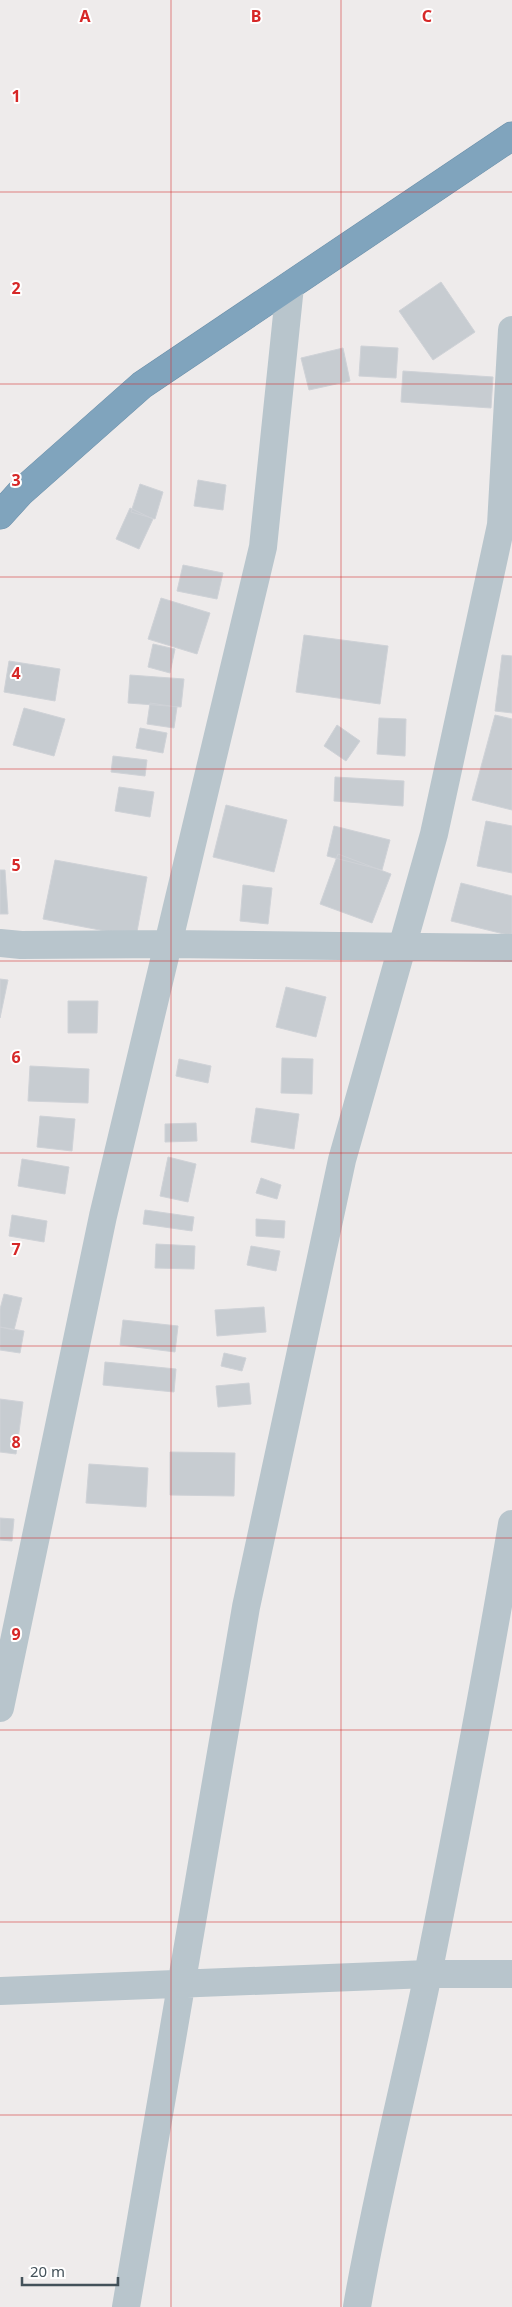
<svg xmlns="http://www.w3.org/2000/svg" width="512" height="2307" font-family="'Noto Sans',sans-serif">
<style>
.building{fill:#c7ccd1;stroke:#cfd2d7}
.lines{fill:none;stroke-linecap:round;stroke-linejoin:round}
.highway-casing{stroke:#6b8fa9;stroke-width:29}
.minor{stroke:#b8c5cc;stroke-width:28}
.highway{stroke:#80a4bd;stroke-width:28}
.grid{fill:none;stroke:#d62828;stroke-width:1;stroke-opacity:0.55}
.grid-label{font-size:16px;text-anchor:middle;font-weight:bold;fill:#d62828;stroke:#fff;stroke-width:4;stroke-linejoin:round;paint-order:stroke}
</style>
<rect width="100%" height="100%" fill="#eeebeb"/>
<path class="building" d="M441 282 475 332 433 360 399 311Z
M361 346 398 348 396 378 359 376Z
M343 348 350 381 309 390 301 358Z
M403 371 493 377 491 408 401 402Z
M198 480 226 485 223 510 194 506Z
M140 484 163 492 155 519 131 512Z
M130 508 153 519 139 549 116 539Z
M183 565 223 573 217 599 177 591Z
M161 598 210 613 197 654 148 639Z
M304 635 388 646 380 704 296 692Z
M153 644 175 649 170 673 148 667Z
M502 655 512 656V713L495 711Z
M9 661 60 669 55 701 4 692Z
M130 675 184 679 181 707 128 703Z
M150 703 177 707 174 728 147 724Z
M24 708 65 719 54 756 13 745Z
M495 715 512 719V810L472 800Z
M379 718 406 719 405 756 377 754Z
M337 725 360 741 346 761 324 746Z
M140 728 167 733 163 753 136 748Z
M113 756 147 760 145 776 111 772Z
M335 777 404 781 403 806 334 801Z
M119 787 154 792 150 817 115 811Z
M226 805 287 820 274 872 213 857Z
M486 821 512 826V873L477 866Z
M334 826 390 840 382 870 327 856Z
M338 854 391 874 372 923 320 904Z
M55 860 147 877 136 937 43 919Z
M0 870H5L8 914H0Z
M461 883 512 896V936L451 921Z
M243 885 272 888 268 924 240 921Z
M0 979 8 980 0 1018Z
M286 987 326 997 316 1037 276 1027Z
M68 1001H98L97 1033H68Z
M282 1058 313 1059 312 1094 281 1093Z
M179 1059 211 1066 208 1083 176 1076Z
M30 1066 89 1069 88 1103 28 1101Z
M256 1108 299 1114 294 1149 251 1142Z
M40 1116 75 1119 72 1151 37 1147Z
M196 1123 197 1141 165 1142V1124Z
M168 1157 196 1164 188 1202 160 1196Z
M22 1159 69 1167 65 1194 18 1186Z
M261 1178 281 1185 277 1199 256 1193Z
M145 1210 194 1217 192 1231 143 1224Z
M12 1215 47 1221 44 1242 9 1236Z
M256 1219 285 1221 284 1238 256 1236Z
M156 1244 195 1246 194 1269 155 1268Z
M251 1246 280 1251 276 1271 247 1265Z
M4 1294 22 1298 14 1330 0 1327V1309Z
M264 1307 266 1332 217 1336 215 1310Z
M123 1320 178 1326 175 1352 120 1345Z
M0 1327 24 1331 20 1353 0 1350Z
M224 1353 246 1358 242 1371 221 1366Z
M105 1362 176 1369 174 1392 103 1385Z
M249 1383 251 1404 218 1407 216 1386Z
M0 1399 23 1402 16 1454 0 1452Z
M170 1452 235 1453 234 1496 170 1495Z
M89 1464 148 1468 146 1507 86 1503Z
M0 1518 14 1519 12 1541 0 1540Z"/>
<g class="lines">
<defs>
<path id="highway" d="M0 515 20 493 142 385 512 136"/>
</defs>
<use href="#highway" class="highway-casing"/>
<path class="minor" d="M0 943 21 945 169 944 512 948
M0 1708 103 1216 263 547 290 286
M0 1991 428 1974H512
M126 2307 246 1607 342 1160 434 834 501 525 512 330
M357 2307C376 2195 405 2085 428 1974 458 1824 487 1675 512 1524"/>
<use href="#highway" class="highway"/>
</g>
<path class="grid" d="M171 0V2307M341 0V2307M0 192H512M0 384H512M0 577H512M0 769H512M0 961H512M0 1153H512M0 1346H512M0 1538H512M0 1730H512M0 1922H512M0 2115H512"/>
<g class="grid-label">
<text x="85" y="22">A</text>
<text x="256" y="22">B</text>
<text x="427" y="22">C</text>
<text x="16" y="102">1</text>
<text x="16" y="294">2</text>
<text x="16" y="486">3</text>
<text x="16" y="679">4</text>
<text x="16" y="871">5</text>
<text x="16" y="1063">6</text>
<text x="16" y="1255">7</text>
<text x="16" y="1448">8</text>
<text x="16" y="1640">9</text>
</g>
<path d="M22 2277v8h96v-8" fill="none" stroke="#435159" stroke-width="2.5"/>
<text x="30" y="2277" font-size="15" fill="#435159" stroke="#ffffff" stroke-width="4" paint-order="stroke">20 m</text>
</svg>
